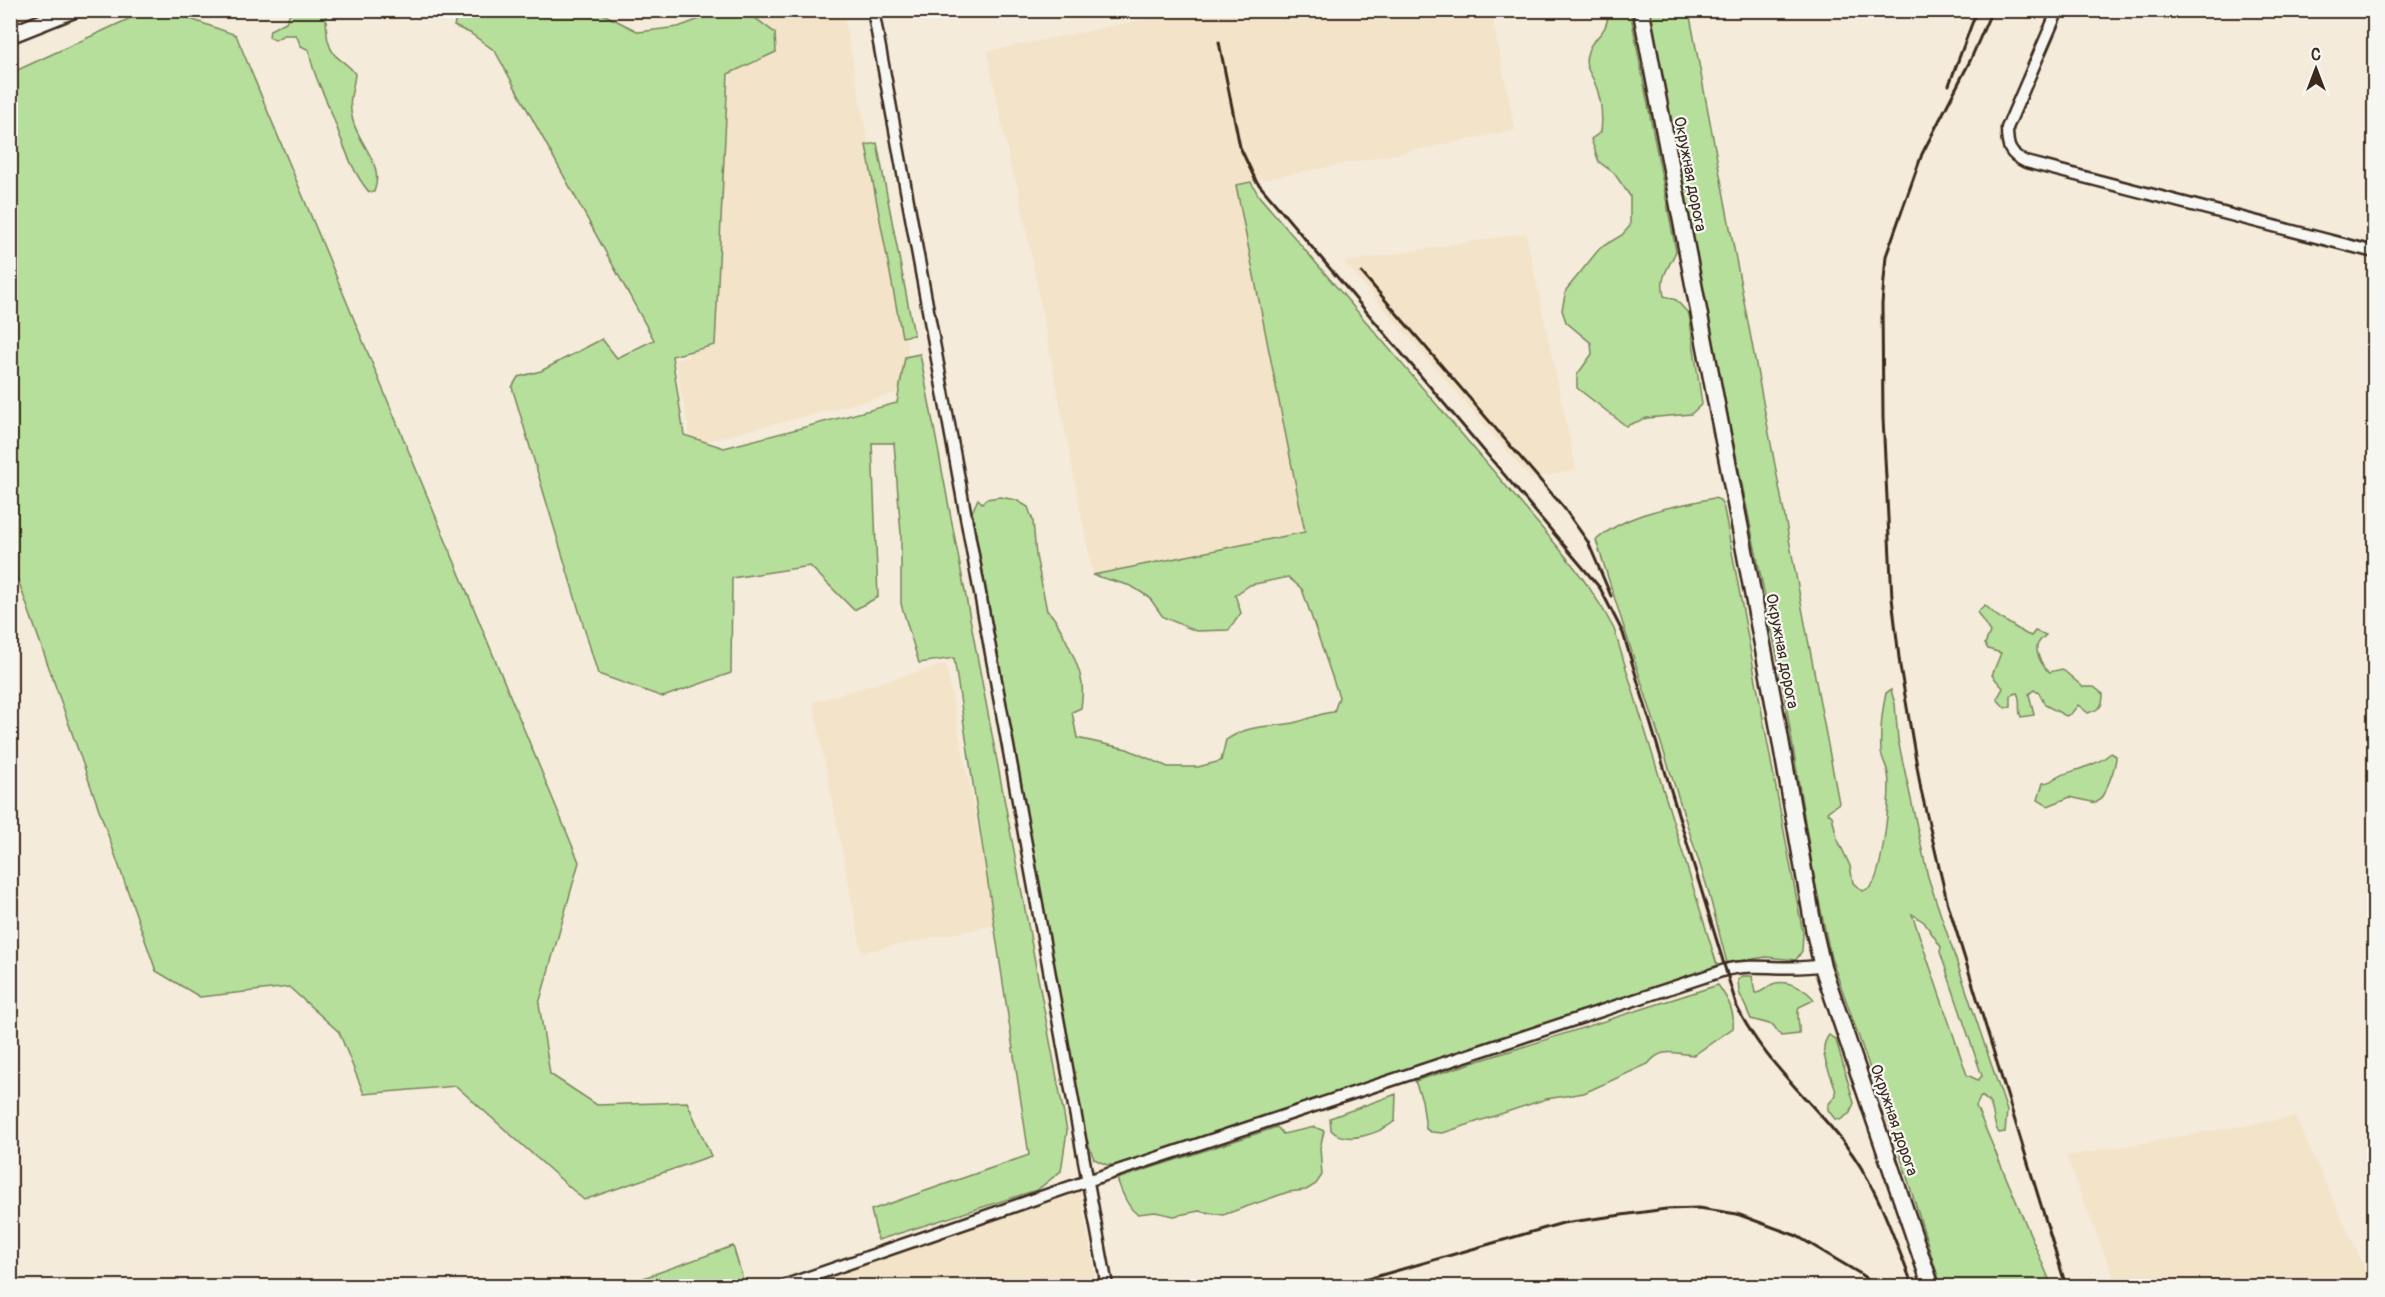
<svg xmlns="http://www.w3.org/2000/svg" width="2385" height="1297" font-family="Pangolin,sans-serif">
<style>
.built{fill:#f3e3c9}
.green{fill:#b6df9b;stroke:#78845c;stroke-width:1.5;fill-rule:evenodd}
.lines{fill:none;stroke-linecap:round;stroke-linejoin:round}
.street-casing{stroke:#3b2a1e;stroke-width:15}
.secondary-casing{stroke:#3b2a1e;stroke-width:20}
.street{stroke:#f6f6f2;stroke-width:10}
.secondary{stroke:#f6f6f2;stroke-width:15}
.rail{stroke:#3b2a1e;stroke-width:3}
.labels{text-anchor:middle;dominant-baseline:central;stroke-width:4.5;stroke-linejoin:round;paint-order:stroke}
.street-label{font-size:16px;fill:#3b2a1e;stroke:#f6f6f2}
</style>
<rect width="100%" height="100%" fill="#f4ebda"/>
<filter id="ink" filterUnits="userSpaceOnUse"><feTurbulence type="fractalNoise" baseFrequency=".0167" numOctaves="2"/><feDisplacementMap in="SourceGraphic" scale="12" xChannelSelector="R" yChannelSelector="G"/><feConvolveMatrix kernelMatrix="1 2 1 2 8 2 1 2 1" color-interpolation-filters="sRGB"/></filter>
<g filter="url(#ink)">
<path class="built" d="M728 11H843L915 388 692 445 675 360 688 357 701 293 732 69Z
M1147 11H1491L1515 130 1236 185 1305 532 1093 575 1018 187 1011 169 987 51 1148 19Z
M1526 233 1576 470 1531 479 1344 262Z
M946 664 996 925 862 952 813 702Z
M2295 1117 2373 1286H2117L2066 1156Z
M1080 1190 1096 1286H805L1047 1198Z"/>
<path class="green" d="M146 11H168L236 35 579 862 539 1004 550 1074 597 1105 687 1102 711 1156 584 1200 456 1086 364 1094 339 1032 289 987 200 997 156 971 11 560V73Z
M291 11H325C328 26 324 40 334 54 341 62 349 64 355 74 353 94 347 99 353 121 359 144 385 165 374 192H369C350 169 342 140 331 112 323 91 312 73 309 50L301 46 296 35H284L275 40 269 37 270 30 286 22Z
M597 11 639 32 678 27 722 11H746L775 33 776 52 728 74 715 345 672 356 684 435 724 448 897 403 905 357 920 354 1067 1131 1061 1171 1037 1190 878 1240 871 1210 1029 1155 954 658 919 663 901 604V534L894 443H872L878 597 854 610 810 566 732 578 731 673 663 697 598 674 512 387 518 377 541 371 602 339 617 358 654 340 495 51 470 33 454 26 458 11Z
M1608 11H1630L1676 251C1669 268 1659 276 1664 296L1676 300 1689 314 1702 404 1691 414 1647 418 1626 426 1577 388V375L1592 354 1591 343 1566 322 1562 310 1566 290 1600 248 1622 235 1630 226V196L1614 173 1599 162 1591 139 1601 132C1603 115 1601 97 1594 81 1590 72 1584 67 1587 55 1591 35 1608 38 1608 11Z
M1649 11H1689L1839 803 1827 812 1832 816 1837 838 1850 866 1853 883 1863 891C1866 889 1869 889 1871 886 1882 876 1892 790 1888 774 1887 766 1882 759 1881 752 1880 733 1882 711 1886 693L1891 690 1895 704 1898 740 1928 877 2007 1111 2005 1132 1999 1133C1990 1121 1998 1105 1981 1096L1976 1106 2052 1286H1941L1897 1145 1831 958 1814 877 1782 680 1709 323ZM1912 914 1924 922 1941 947 1940 952 1982 1076 1978 1080 1967 1075Z
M877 143 914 335 902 337 866 145Z
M1251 182 1259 196 1558 547C1580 573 1598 598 1614 629L1718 968 1620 998 1116 1165H1107L1094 1159 1084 1132 972 512 978 499 982 503 986 499 1000 497 1016 500 1028 507 1033 521 1036 556 1047 611C1057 616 1079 666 1081 679 1084 688 1082 698 1081 708L1072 712 1077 738 1127 749 1168 767H1198L1221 761 1226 740C1250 724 1265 728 1293 723 1307 720 1319 713 1334 712L1339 697 1302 589 1288 577 1250 585 1235 595 1241 613 1229 630 1196 631 1163 617 1149 597 1131 586 1093 575 1305 532 1236 185Z
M1714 498 1720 500 1724 509 1803 933 1802 951 1796 960 1766 957 1727 963 1708 890 1596 540C1629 512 1672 507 1714 498Z
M1985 605 1997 616 2026 634 2031 636 2035 631 2046 635C2043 638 2037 642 2037 647 2036 655 2044 669 2050 672L2062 669 2083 687H2094L2103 694C2103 707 2100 709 2088 713L2078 705 2071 714 2066 716 2045 705 2039 693 2034 690 2029 694 2034 715 2021 717C2017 708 2022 701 2017 693L2011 695V706L2005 708 1997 699 2003 688 1992 675 2001 653 1988 649 1985 644 1990 632 1977 612Z
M2111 753 2116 756C2116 767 2105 797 2096 803L2070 797 2048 806 2038 800 2043 783C2052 783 2054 777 2061 775 2078 769 2096 766 2111 753Z
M1742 976H1752L1755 993C1764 993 1768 984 1776 983 1788 980 1808 990 1814 1000L1799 1007C1796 1015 1800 1024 1799 1034L1781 1036 1773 1025 1751 1019 1739 992 1738 980Z
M1718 985C1728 999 1735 1011 1733 1028L1694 1055C1674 1054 1662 1046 1648 1064L1584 1093 1546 1099 1443 1133 1431 1132 1426 1129 1422 1100 1415 1081Z
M1829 1035 1836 1040 1854 1103 1850 1113 1840 1120 1835 1119 1828 1110V1105L1836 1095C1836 1077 1814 1054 1829 1035Z
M1396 1094 1395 1121C1380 1133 1346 1146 1331 1130L1330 1118Z
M1277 1127 1283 1134 1315 1127 1324 1131 1320 1148 1322 1175 1316 1184 1306 1190 1288 1192 1223 1215 1199 1211 1174 1216 1155 1212 1138 1214C1129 1211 1120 1188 1117 1179Z
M733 1246 745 1286H621Z"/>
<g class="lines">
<defs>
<path id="street" d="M873 10 1107 1286
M2058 10 2007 128C2007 147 2009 154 2026 162L2374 252
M783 1286 1090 1180 1725 970C1757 962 1789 972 1822 965"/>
<path id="secondary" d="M1641 10 1777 720 1814 930 1822 965 1931 1286
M10 35 73 10"/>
</defs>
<use href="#street" class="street-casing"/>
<use href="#secondary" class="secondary-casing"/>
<use href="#street" class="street"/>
<use href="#secondary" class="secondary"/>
<path class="rail" d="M1992 10 1970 61 1922 154 1886 256 1882 304 1883 418 1892 598 1900 666 1921 790 1947 901 2066 1286
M1219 42 1240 147 1256 181 1600 588 1623 633 1737 1007C1763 1061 1808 1097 1844 1143 1877 1184 1894 1239 1913 1286
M1949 85 1977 10
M1362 273 1564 508 1588 542 1611 596
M1343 1286 1563 1223 1666 1209 1699 1208 1737 1214 1797 1236 1859 1273 1876 1286"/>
</g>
</g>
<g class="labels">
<g class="street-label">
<text transform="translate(1690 174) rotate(79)">Окружная дорога</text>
<text transform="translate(1782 651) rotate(79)">Окружная дорога</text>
<text transform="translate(1894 1120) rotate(71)">Окружная дорога</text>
</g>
</g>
<rect width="2385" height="1297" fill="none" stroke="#f6f6f2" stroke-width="36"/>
<rect x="18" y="18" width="2349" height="1261" fill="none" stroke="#3b2a1e" stroke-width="2" filter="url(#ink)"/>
<g transform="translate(2316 69)" stroke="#f6f6f2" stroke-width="4.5" paint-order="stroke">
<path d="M0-4.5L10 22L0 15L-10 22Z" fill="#3b2a1e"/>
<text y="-9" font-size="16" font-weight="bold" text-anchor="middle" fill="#3b2a1e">С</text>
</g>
</svg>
